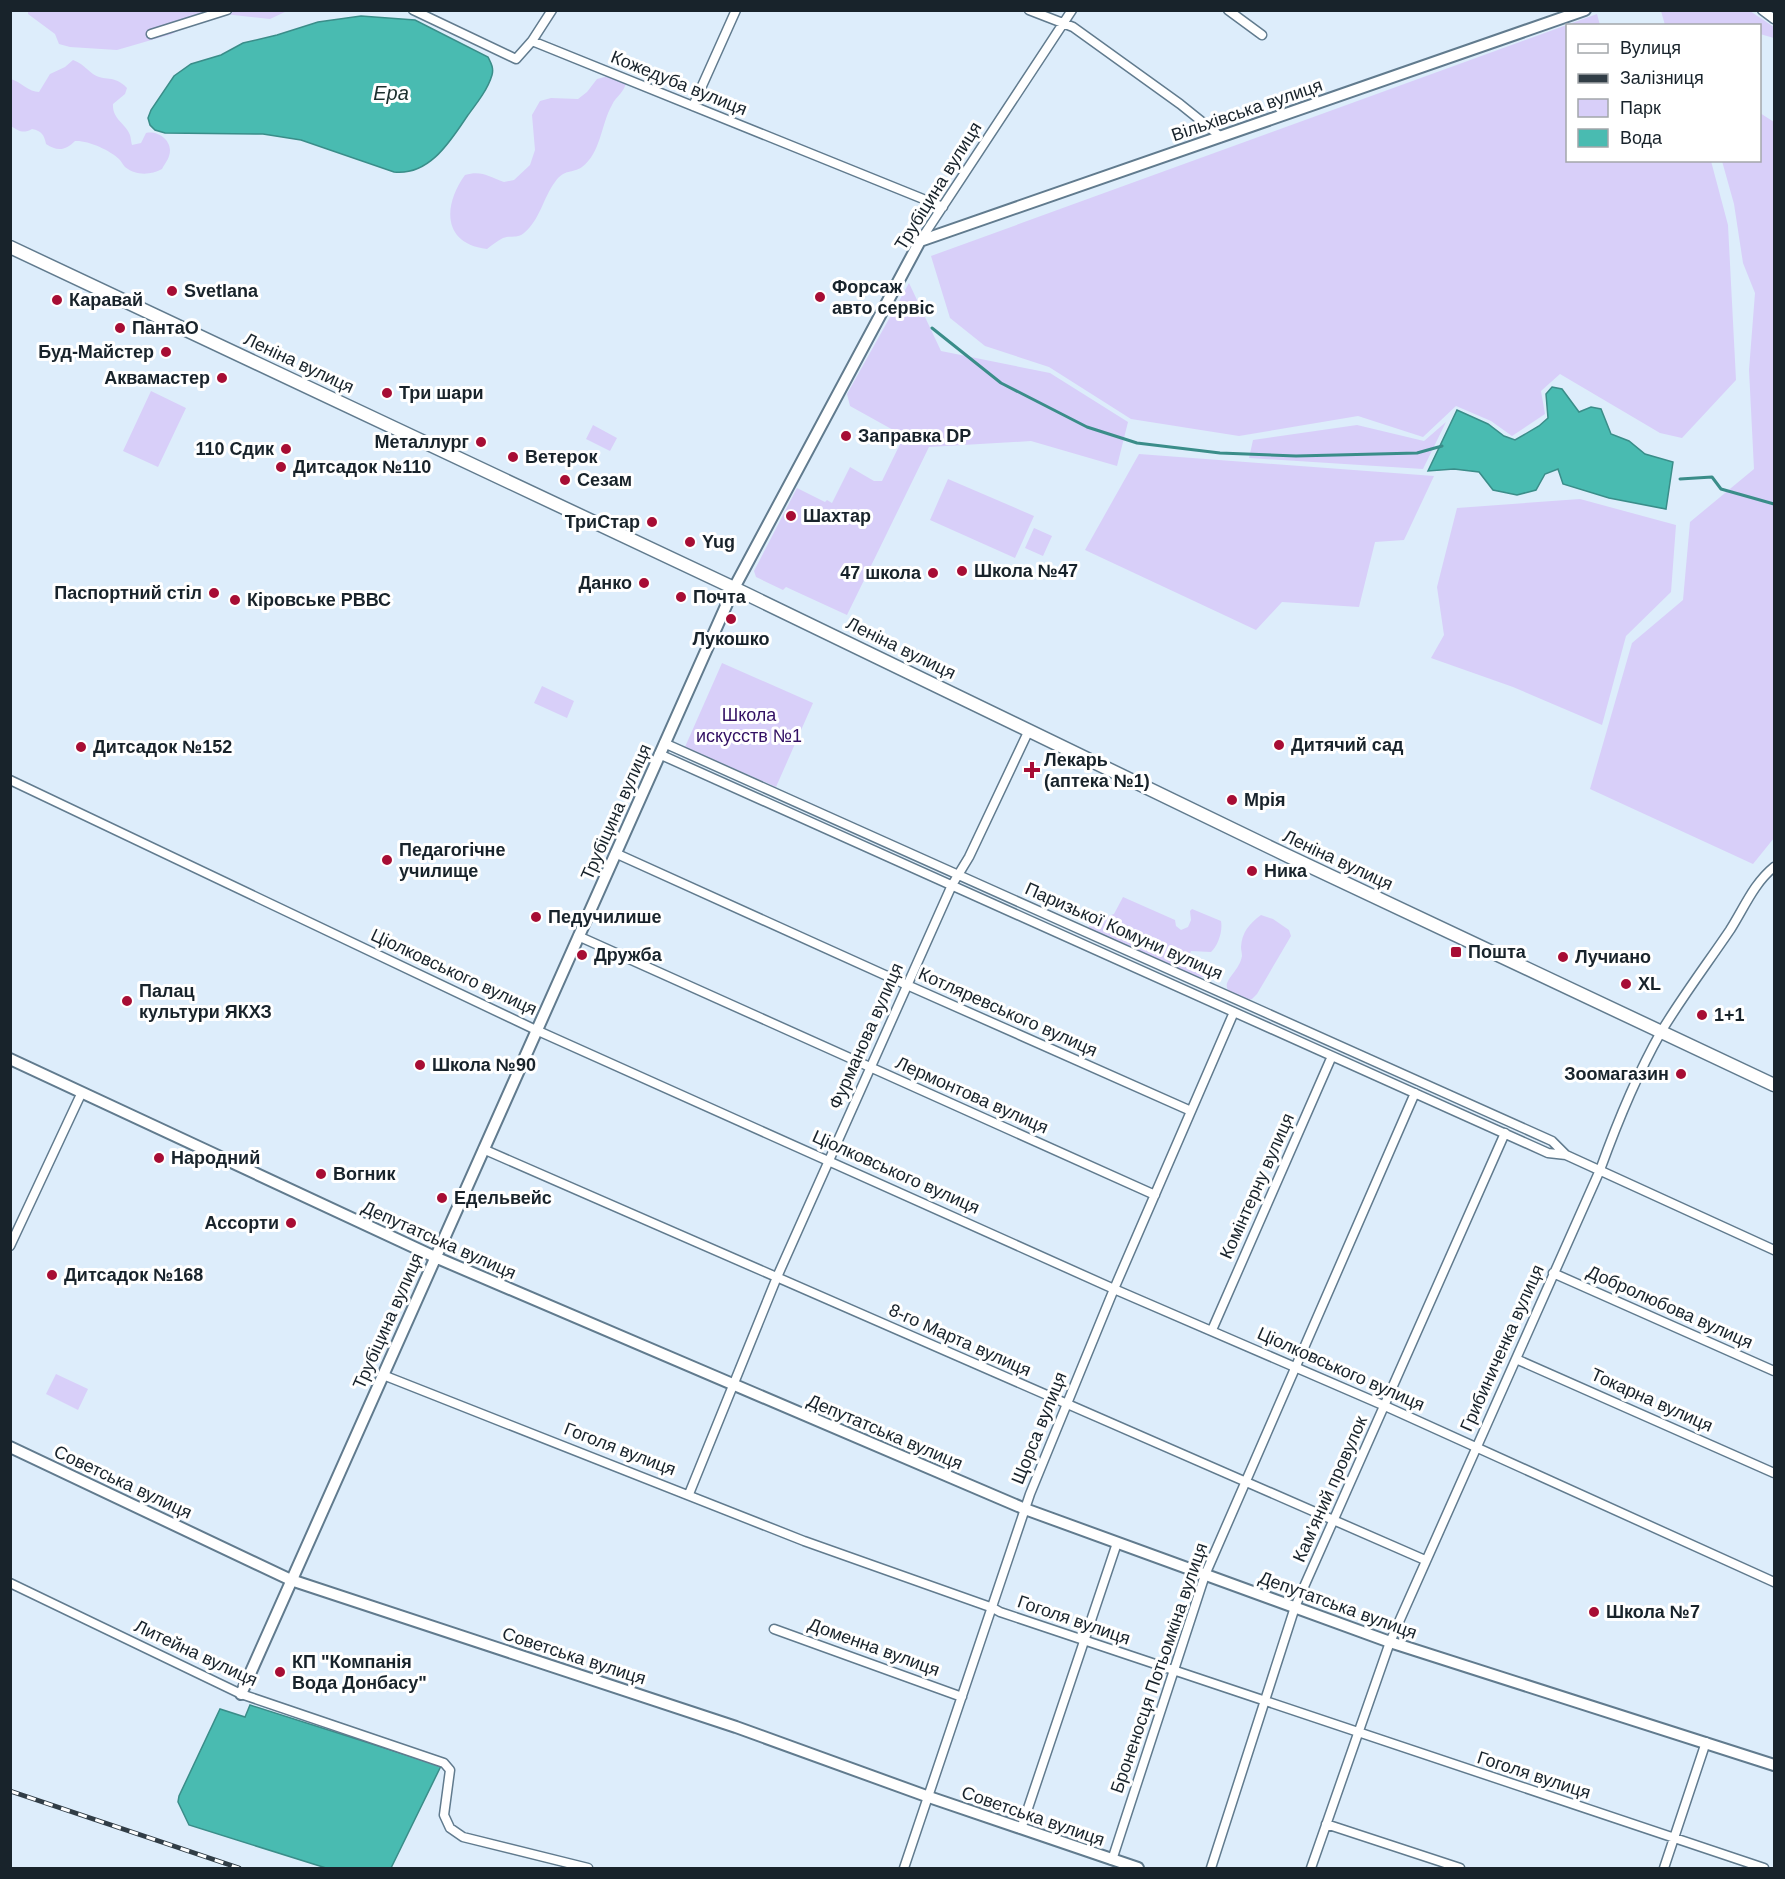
<svg xmlns="http://www.w3.org/2000/svg" width="1785" height="1879" font-family="Helvetica,sans-serif">
<style>
.green{fill:#d8cff9}
.water{fill:#49bbb1;stroke:#3a8d89;stroke-width:1.5}
.lines{fill:none;stroke-linecap:round;stroke-linejoin:round}
.stream{stroke:#3a8d89;stroke-width:3}
.minor-casing{stroke:#617b8e;stroke-width:11}
.tertiary-casing{stroke:#617b8e;stroke-width:14}
.secondary-casing{stroke:#617b8e;stroke-width:15}
.minor{stroke:#fff;stroke-width:8}
.tertiary{stroke:#fff;stroke-width:10}
.secondary{stroke:#fff;stroke-width:12}
.rail-casing{stroke:#313d46;stroke-width:5}
.rail{stroke:#fff;stroke-width:3;stroke-dasharray:9;stroke-linecap:butt}
.poi-dot{fill:#a70d34;stroke:#fff;stroke-width:2}
.labels{text-anchor:middle;dominant-baseline:central;stroke-width:6;stroke-linejoin:round;paint-order:stroke}
.street-label{font-size:18px;fill:#18232b;stroke:#fff}
.poi-label{font-size:18px;font-weight:bold;fill:#18232b;stroke:#fff;text-anchor:start}
.park-label{font-size:18px;fill:#331164;stroke:#fff}
.water-label{font-size:20px;font-style:italic;fill:#1b2f2d;stroke:#fff}
</style>
<rect width="100%" height="100%" fill="#ddedfb"/>
<path class="green" d="M28 11H287L270 19 224 14 202 16 172 34 117 50 70 47 59 44 55 34 28 14Z
M1661 11H1750L1774 27V38L1760 34V26L1665 25Z
M1597 14 1600 25 1568 26V160L1711 161 1728 225 1736 380 1682 438 1660 433 1560 374 1541 391 1545 414 1512 436 1491 421 1456 406 1423 437 1358 416 1239 436 1131 419 1049 367 985 346 950 318 931 256Z
M73 60C83 64 85 68 93 74 104 82 114 74 127 88L125 94 113 104C112 119 125 123 130 135 131 138 131 142 132 145L141 143 146 133C159 130 174 142 169 156 168 160 164 165 162 169 151 175 136 176 125 167 123 165 122 162 119 159 110 150 87 140 75 141 66 150 58 152 46 144 44 135 42 131 32 129 23 134 19 131 11 126V79C21 82 29 92 39 92L50 74 65 67Z
M612 75 626 82C625 92 616 96 612 105 601 124 601 153 582 167 572 174 565 168 555 182 543 198 540 220 524 233 517 239 511 235 503 238 497 241 492 245 487 249 442 244 443 205 465 175 482 170 489 177 504 182L514 180 530 165 535 150 532 115 540 101 551 98 578 99 587 92 597 79Z
M1760 113 1774 122V838L1753 864 1590 789 1632 643 1683 600 1690 522 1754 469 1749 370 1755 293 1743 263 1734 204 1722 161 1760 160Z
M909 283 941 351 1050 373 1128 422 1117 466 1031 441 929 447 847 615 786 587 783 590 756 577 754 571 797 488 825 502 827 500 832 503 850 467 874 481H882L904 436 850 406 847 394Z
M151 391 186 408 158 467 123 451Z
M1446 422 1423 469 1249 458 1253 440 1357 425 1424 441Z
M593 425 617 438 610 451 586 439Z
M1139 454 1434 476 1404 540 1375 542 1359 607 1282 602 1256 630 1085 550Z
M948 479 1034 516 1015 558 930 520Z
M1580 499 1676 525 1671 592 1626 636 1602 725 1513 687 1431 658 1444 635 1437 587 1457 508Z
M1034 528 1052 536 1043 556 1025 548Z
M722 663 813 703 776 787 685 747Z
M542 686 574 701 567 718 534 703Z
M1123 897 1175 920 1176 926 1181 930 1188 927 1191 920 1190 911 1192 909 1221 921C1223 931 1218 946 1211 952L1191 951 1188 958 1205 967 1204 976 1200 978 1088 930 1090 922 1114 914Z
M1261 915 1273 919 1289 930 1291 936 1257 994 1252 999 1245 1001C1208 985 1238 978 1242 956 1242 953 1241 950 1241 947 1242 932 1249 924 1261 915Z
M56 1374 88 1389 78 1410 46 1394Z"/>
<path class="water" d="M361 16 415 20 488 57C491 63 494 68 492 75 488 89 477 103 468 115 451 140 430 176 394 172L301 140 263 134 165 133 155 130 150 125 148 118 151 110 174 76 191 64 221 55 243 43 277 35 318 22Z
M1552 387 1562 389 1579 412 1591 407 1601 409 1611 434 1629 441 1645 454 1673 462 1666 509 1609 498 1563 484 1558 469 1545 474 1536 490 1517 495 1493 490 1479 472 1454 469 1428 471 1457 410 1488 424 1504 436 1515 440 1539 426 1548 418 1546 394Z
M250 1705 441 1766 391 1868H326L189 1825 178 1802 179 1796 220 1709 245 1717Z"/>
<g class="lines">
<path class="stream" d="M932 328 1001 383 1087 427 1137 443 1220 453 1296 456 1417 453 1442 446
M1680 479 1712 477 1721 489 1774 504"/>
<defs>
<path id="minor" d="M413 10 516 59 532 41 943 207
M1029 10 1073 27 1180 104 1221 137
M1228 10 1262 35
M1762 10 1774 19
M151 34 227 10
M532 41 552 10
M693 106 736 10
M920 241 1072 10
M664 743 1552 1141 1565 1154
M659 754 1548 1153 1566 1155 1774 1250
M10 780 536 1030 1114 1289 1385 1406 1774 1582
M615 853 907 985 1191 1111
M578 936 1155 1195
M483 1149 1425 1560
M10 1246 82 1092
M1553 1273 1774 1371
M1212 1330 1332 1056
M1516 1359 1774 1473
M383 1375 804 1541 993 1608 1000 1612 1764 1868
M689 1494 777 1277 952 885 969 857 1029 730
M10 1583 241 1694 444 1763 450 1770 444 1815 450 1828 463 1837 588 1868
M774 1629 962 1697
M1326 1824 1460 1868
M1021 1829 1117 1543
M1112 1860 1205 1575 1415 1093
M904 1868 1030 1494 1114 1289 1234 1012
M1211 1868 1295 1607 1505 1133
M1311 1868 1390 1642 1600 1170C1617 1123 1636 1076 1661 1032 1682 997 1707 964 1730 930 1744 908 1754 883 1774 867
M1664 1868 1706 1742"/>
<path id="tertiary" d="M10 1059 435 1257 1025 1509 1390 1642 1774 1765
M10 1447 291 1580 736 1727 929 1797 1138 1868
M241 1694 734 588 920 241 1585 10"/>
<path id="secondary" d="M10 247 734 588 1288 856 1774 1085"/>
</defs>
<use href="#minor" class="minor-casing"/>
<use href="#tertiary" class="tertiary-casing"/>
<use href="#secondary" class="secondary-casing"/>
<use href="#minor" class="minor"/>
<use href="#tertiary" class="tertiary"/>
<use href="#secondary" class="secondary"/>
<defs>
<path id="rail" d="M10 1791 239 1868"/>
</defs>
<use href="#rail" class="rail-casing"/>
<use href="#rail" class="rail"/>
</g>
<g class="poi-dot">
<circle cx="172" cy="291" r="6"/>
<circle cx="820" cy="297" r="6"/>
<circle cx="57" cy="300" r="6"/>
<circle cx="120" cy="328" r="6"/>
<circle cx="166" cy="352" r="6"/>
<circle cx="222" cy="378" r="6"/>
<circle cx="387" cy="393" r="6"/>
<circle cx="846" cy="436" r="6"/>
<circle cx="481" cy="442" r="6"/>
<circle cx="286" cy="449" r="6"/>
<circle cx="513" cy="457" r="6"/>
<circle cx="281" cy="467" r="6"/>
<circle cx="565" cy="480" r="6"/>
<circle cx="791" cy="516" r="6"/>
<circle cx="652" cy="522" r="6"/>
<circle cx="690" cy="542" r="6"/>
<circle cx="962" cy="571" r="6"/>
<circle cx="933" cy="573" r="6"/>
<circle cx="644" cy="583" r="6"/>
<circle cx="214" cy="593" r="6"/>
<circle cx="681" cy="597" r="6"/>
<circle cx="235" cy="600" r="6"/>
<circle cx="731" cy="619" r="6"/>
<circle cx="1279" cy="745" r="6"/>
<circle cx="81" cy="747" r="6"/>
<path d="M1029 761h6v6h6v6h-6v6h-6v-6h-6v-6h6z"/>
<circle cx="1232" cy="800" r="6"/>
<circle cx="387" cy="860" r="6"/>
<circle cx="1252" cy="871" r="6"/>
<circle cx="536" cy="917" r="6"/>
<rect x="1450" y="946" width="12" height="12" rx="3"/>
<circle cx="582" cy="955" r="6"/>
<circle cx="1563" cy="957" r="6"/>
<circle cx="1626" cy="984" r="6"/>
<circle cx="127" cy="1001" r="6"/>
<circle cx="1702" cy="1015" r="6"/>
<circle cx="420" cy="1065" r="6"/>
<circle cx="1681" cy="1074" r="6"/>
<circle cx="159" cy="1158" r="6"/>
<circle cx="321" cy="1174" r="6"/>
<circle cx="442" cy="1198" r="6"/>
<circle cx="291" cy="1223" r="6"/>
<circle cx="52" cy="1275" r="6"/>
<circle cx="1594" cy="1612" r="6"/>
<circle cx="280" cy="1672" r="6"/>
</g>
<g class="labels">
<g class="street-label">
<text transform="translate(679 83) rotate(22)">Кожедуба вулиця</text>
<text transform="translate(1247 110) rotate(-19)">Вільхівська вулиця</text>
<text transform="translate(938 186) rotate(-58)">Трубіцина вулиця</text>
<text transform="translate(299 363) rotate(25)">Леніна вулиця</text>
<text transform="translate(901 648) rotate(26)">Леніна вулиця</text>
<text transform="translate(616 812) rotate(-66)">Трубіцина вулиця</text>
<text transform="translate(1338 860) rotate(25)">Леніна вулиця</text>
<text transform="translate(1124 931) rotate(24)">Паризької Комуни вулиця</text>
<text transform="translate(454 972) rotate(25)">Ціолковського вулиця</text>
<text transform="translate(1008 1012) rotate(24)">Котляревського вулиця</text>
<text transform="translate(866 1036) rotate(-66)">Фурманова вулиця</text>
<text transform="translate(972 1095) rotate(24)">Лермонтова вулиця</text>
<text transform="translate(896 1172) rotate(24)">Ціолковського вулиця</text>
<text transform="translate(1257 1186) rotate(-66)">Комінтерну вулиця</text>
<text transform="translate(439 1240) rotate(24)">Депутатська вулиця</text>
<text transform="translate(1670 1307) rotate(24)">Добролюбова вулиця</text>
<text transform="translate(388 1321) rotate(-66)">Трубіцина вулиця</text>
<text transform="translate(960 1340) rotate(24)">8-го Марта вулиця</text>
<text transform="translate(1502 1348) rotate(-66)">Грибиниченка вулиця</text>
<text transform="translate(1341 1369) rotate(24)">Ціолковського вулиця</text>
<text transform="translate(1652 1400) rotate(24)">Токарна вулиця</text>
<text transform="translate(1039 1428) rotate(-68)">Щорса вулиця</text>
<text transform="translate(885 1432) rotate(23)">Депутатська вулиця</text>
<text transform="translate(620 1449) rotate(21)">Гоголя вулиця</text>
<text transform="translate(123 1482) rotate(25)">Советська вулиця</text>
<text transform="translate(1330 1489) rotate(-66)">Кам’яний провулок</text>
<text transform="translate(1338 1605) rotate(20)">Депутатська вулиця</text>
<text transform="translate(1074 1620) rotate(19)">Гоголя вулиця</text>
<text transform="translate(874 1647) rotate(20)">Доменна вулиця</text>
<text transform="translate(196 1653) rotate(25)">Литейна вулиця</text>
<text transform="translate(574 1656) rotate(18)">Советська вулиця</text>
<text transform="translate(1159 1668) rotate(-71)">Броненосця Потьомкіна вулиця</text>
<text transform="translate(1534 1775) rotate(18)">Гоголя вулиця</text>
<text transform="translate(1033 1816) rotate(19)">Советська вулиця</text>
</g>
<g class="poi-label">
<text x="832" y="287">Форсаж<tspan x="832" dy="21">авто сервіс</tspan></text>
<text x="184" y="291">Svetlana</text>
<text x="69" y="300">Каравай</text>
<text x="132" y="328">ПантаО</text>
<text x="154" y="352" text-anchor="end">Буд-Майстер</text>
<text x="210" y="378" text-anchor="end">Аквамастер</text>
<text x="399" y="393">Три шари</text>
<text x="858" y="436">Заправка DP</text>
<text x="469" y="442" text-anchor="end">Металлург</text>
<text x="274" y="449" text-anchor="end">110 Сдик</text>
<text x="525" y="457">Ветерок</text>
<text x="293" y="467">Дитсадок №110</text>
<text x="577" y="480">Сезам</text>
<text x="803" y="516">Шахтар</text>
<text x="640" y="522" text-anchor="end">ТриСтар</text>
<text x="702" y="542">Yug</text>
<text x="974" y="571">Школа №47</text>
<text x="921" y="573" text-anchor="end">47 школа</text>
<text x="632" y="583" text-anchor="end">Данко</text>
<text x="202" y="593" text-anchor="end">Паспортний стіл</text>
<text x="693" y="597">Почта</text>
<text x="247" y="600">Кіровське РВВС</text>
<text x="731" y="639" text-anchor="middle">Лукошко</text>
<text x="1291" y="745">Дитячий сад</text>
<text x="93" y="747">Дитсадок №152</text>
<text x="1044" y="760">Лекарь<tspan x="1044" dy="21">(аптека №1)</tspan></text>
<text x="1244" y="800">Мрія</text>
<text x="399" y="850">Педагогічне<tspan x="399" dy="21">училище</tspan></text>
<text x="1264" y="871">Ника</text>
<text x="548" y="917">Педучилише</text>
<text x="1468" y="952">Пошта</text>
<text x="594" y="955">Дружба</text>
<text x="1575" y="957">Лучиано</text>
<text x="1638" y="984">XL</text>
<text x="139" y="991">Палац<tspan x="139" dy="21">культури ЯКХЗ</tspan></text>
<text x="1714" y="1015">1+1</text>
<text x="432" y="1065">Школа №90</text>
<text x="1669" y="1074" text-anchor="end">Зоомагазин</text>
<text x="171" y="1158">Народний</text>
<text x="333" y="1174">Вогник</text>
<text x="454" y="1198">Едельвейс</text>
<text x="279" y="1223" text-anchor="end">Ассорти</text>
<text x="64" y="1275">Дитсадок №168</text>
<text x="1606" y="1612">Школа №7</text>
<text x="292" y="1662">КП "Компанія<tspan x="292" dy="21">Вода Донбасу"</tspan></text>
</g>
<g class="park-label">
<text x="749" y="715">Школа<tspan x="749" dy="21">искусств №1</tspan></text>
</g>
<g class="water-label">
<text x="391" y="93">Ера</text>
</g>
</g>
<rect width="1785" height="1879" fill="none" stroke="#18232b" stroke-width="24"/>
<rect x="1566" y="24" width="195" height="138" fill="#ffffff" stroke="#a3a7aa" stroke-width="1.5"/>
<rect x="1578" y="44" width="30" height="9" fill="#ffffff" stroke="#a3a7aa" stroke-width="1.5"/>
<text x="1620" y="54" font-size="18" fill="#18232b">Вулиця</text>
<rect x="1578" y="74" width="30" height="9" fill="#313d46" stroke="#a3a7aa" stroke-width="1.5"/>
<text x="1620" y="84" font-size="18" fill="#18232b">Залізниця</text>
<rect x="1578" y="99" width="30" height="18" fill="#d8cff9" stroke="#a3a7aa" stroke-width="1.5"/>
<text x="1620" y="114" font-size="18" fill="#18232b">Парк</text>
<rect x="1578" y="129" width="30" height="18" fill="#49bbb1" stroke="#a3a7aa" stroke-width="1.5"/>
<text x="1620" y="144" font-size="18" fill="#18232b">Вода</text>
</svg>
